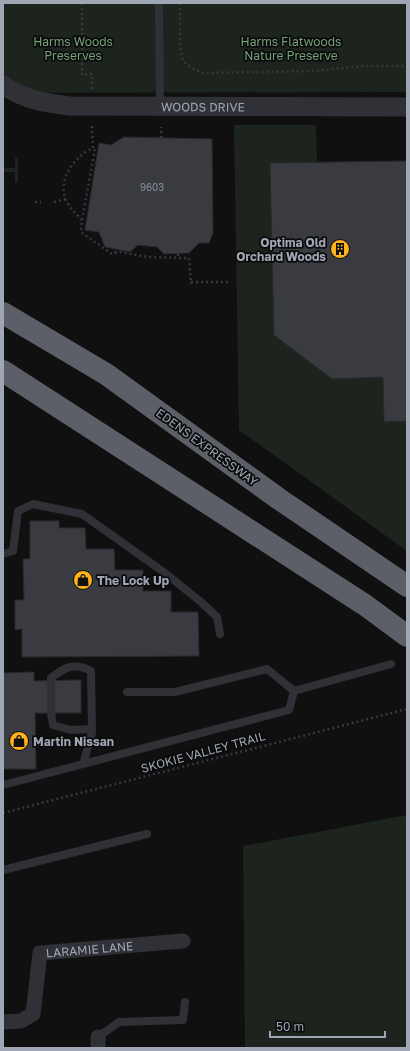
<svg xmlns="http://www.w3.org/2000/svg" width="410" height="1051" font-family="'Golos Text',sans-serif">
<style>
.green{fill:#1c241d}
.building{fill:#393b40;stroke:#2a2a2e}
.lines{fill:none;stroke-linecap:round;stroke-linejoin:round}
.path{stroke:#36383e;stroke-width:2.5;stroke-dasharray:2 3;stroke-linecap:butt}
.service{stroke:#303137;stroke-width:8}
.minor{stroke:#303137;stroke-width:15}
.tertiary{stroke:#303137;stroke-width:19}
.motorway{stroke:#5c5f68;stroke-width:22}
.labels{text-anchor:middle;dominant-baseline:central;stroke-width:3.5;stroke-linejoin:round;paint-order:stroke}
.number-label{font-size:10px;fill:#868b97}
.park-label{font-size:12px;fill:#74a177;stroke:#0b0b0c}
.street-label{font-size:12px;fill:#9fa6b4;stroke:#0b0b0c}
.poi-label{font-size:12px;font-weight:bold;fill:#9fa6b4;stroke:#0b0b0c;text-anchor:start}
</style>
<rect width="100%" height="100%" fill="#101011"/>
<path class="green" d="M3 3H407V92L3 93Z
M234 125H316L317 162 270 163 274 334 332 379 383 377 384 422 407 421V551L239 430Z
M17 157 18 158V183L15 182V172H3V168H15V158Z
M407 815V1048H245L243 846Z"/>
<path class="building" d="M124 137 212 139 213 233 209 243H199L189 253 164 254 157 247 138 245 130 252 105 247 99 232 85 230 99 143 111 145Z
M407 161V421L384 422 383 377 332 379 274 335 270 163Z
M30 521H59V528H85L86 549H114L115 570H143V591H171V612H198L199 656 22 657V629L15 630V600H24L23 559H30Z
M34 672V681L81 680V713H35L36 769H3V673Z"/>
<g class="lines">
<path class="path" d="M82 3V75L92 74V90
M180 3C181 17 177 49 184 61 188 67 196 70 203 73L312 71 364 66H407
M92 126 93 148C75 156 57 179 66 200 70 208 76 214 82 220L81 232 112 254 120 252 148 257 189 258 191 284
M161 138V127
M35 202H41
M54 202 66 199
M82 220 95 149 93 148
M115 253 116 249
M178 254V258
M191 282H228
M3 813 407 709"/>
<path class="service" d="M159 3 160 106
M3 554 13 551 18 511 33 504 82 514 165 573 201 602 217 617 220 634
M294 691 391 664
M83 764 92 733 91 671C74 662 65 667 51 678V713L53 725 71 730 92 729
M3 785 289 710 294 691 267 669 175 692H127
M3 870 147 834
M98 1037 119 1022 183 1020 185 1002"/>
<g class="minor">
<path id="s1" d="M3 1022 21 1021 33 1014 40 953 183 941"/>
<path d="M98 1037V1048"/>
</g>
<path class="tertiary" id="s2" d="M3 85C24 100 45 103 70 106L407 107"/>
<path class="motorway" d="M3 313 106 374 279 499 407 586
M3 371 365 605 407 636"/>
</g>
<defs>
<symbol id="building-disc" viewBox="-11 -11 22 22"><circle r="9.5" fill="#ffb21a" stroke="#0b0b0c"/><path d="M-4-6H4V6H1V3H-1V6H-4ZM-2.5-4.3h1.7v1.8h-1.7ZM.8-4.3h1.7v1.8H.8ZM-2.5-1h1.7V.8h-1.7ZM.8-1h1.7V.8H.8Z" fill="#111"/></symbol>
<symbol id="shop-disc" viewBox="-11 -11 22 22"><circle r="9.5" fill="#ffb21a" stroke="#0b0b0c"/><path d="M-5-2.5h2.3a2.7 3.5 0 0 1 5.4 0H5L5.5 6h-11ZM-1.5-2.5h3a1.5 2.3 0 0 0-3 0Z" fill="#111"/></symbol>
</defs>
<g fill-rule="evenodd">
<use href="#building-disc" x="329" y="238" width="22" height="22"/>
<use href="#shop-disc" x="72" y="569" width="22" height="22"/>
<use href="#shop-disc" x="8" y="730" width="22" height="22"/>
</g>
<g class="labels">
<g class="number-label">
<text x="152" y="187">9603</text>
</g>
<g class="park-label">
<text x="73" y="41">Harms Woods<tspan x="73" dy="14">Preserves</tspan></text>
<text x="291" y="41">Harms Flatwoods<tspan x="291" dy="14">Nature Preserve</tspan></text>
</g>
<g class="street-label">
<text stroke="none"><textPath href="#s2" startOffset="204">WOODS DRIVE</textPath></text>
<text transform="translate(207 447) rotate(36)">EDENS EXPRESSWAY</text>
<text transform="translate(203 752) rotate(-15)">SKOKIE VALLEY TRAIL</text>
<text stroke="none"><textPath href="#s1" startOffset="143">LARAMIE LANE</textPath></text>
</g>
<g class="poi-label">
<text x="326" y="242" text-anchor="end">Optima Old<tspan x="326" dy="14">Orchard Woods</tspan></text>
<text x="97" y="580">The Lock Up</text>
<text x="33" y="741">Martin Nissan</text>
</g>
</g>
<rect width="410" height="1051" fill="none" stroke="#9fa6b4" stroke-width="8"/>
<path d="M270 1031v6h115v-6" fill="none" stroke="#9fa6b4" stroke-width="2"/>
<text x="276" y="1031" font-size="12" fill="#9fa6b4" stroke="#0b0b0c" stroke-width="3" paint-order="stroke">50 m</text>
</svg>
